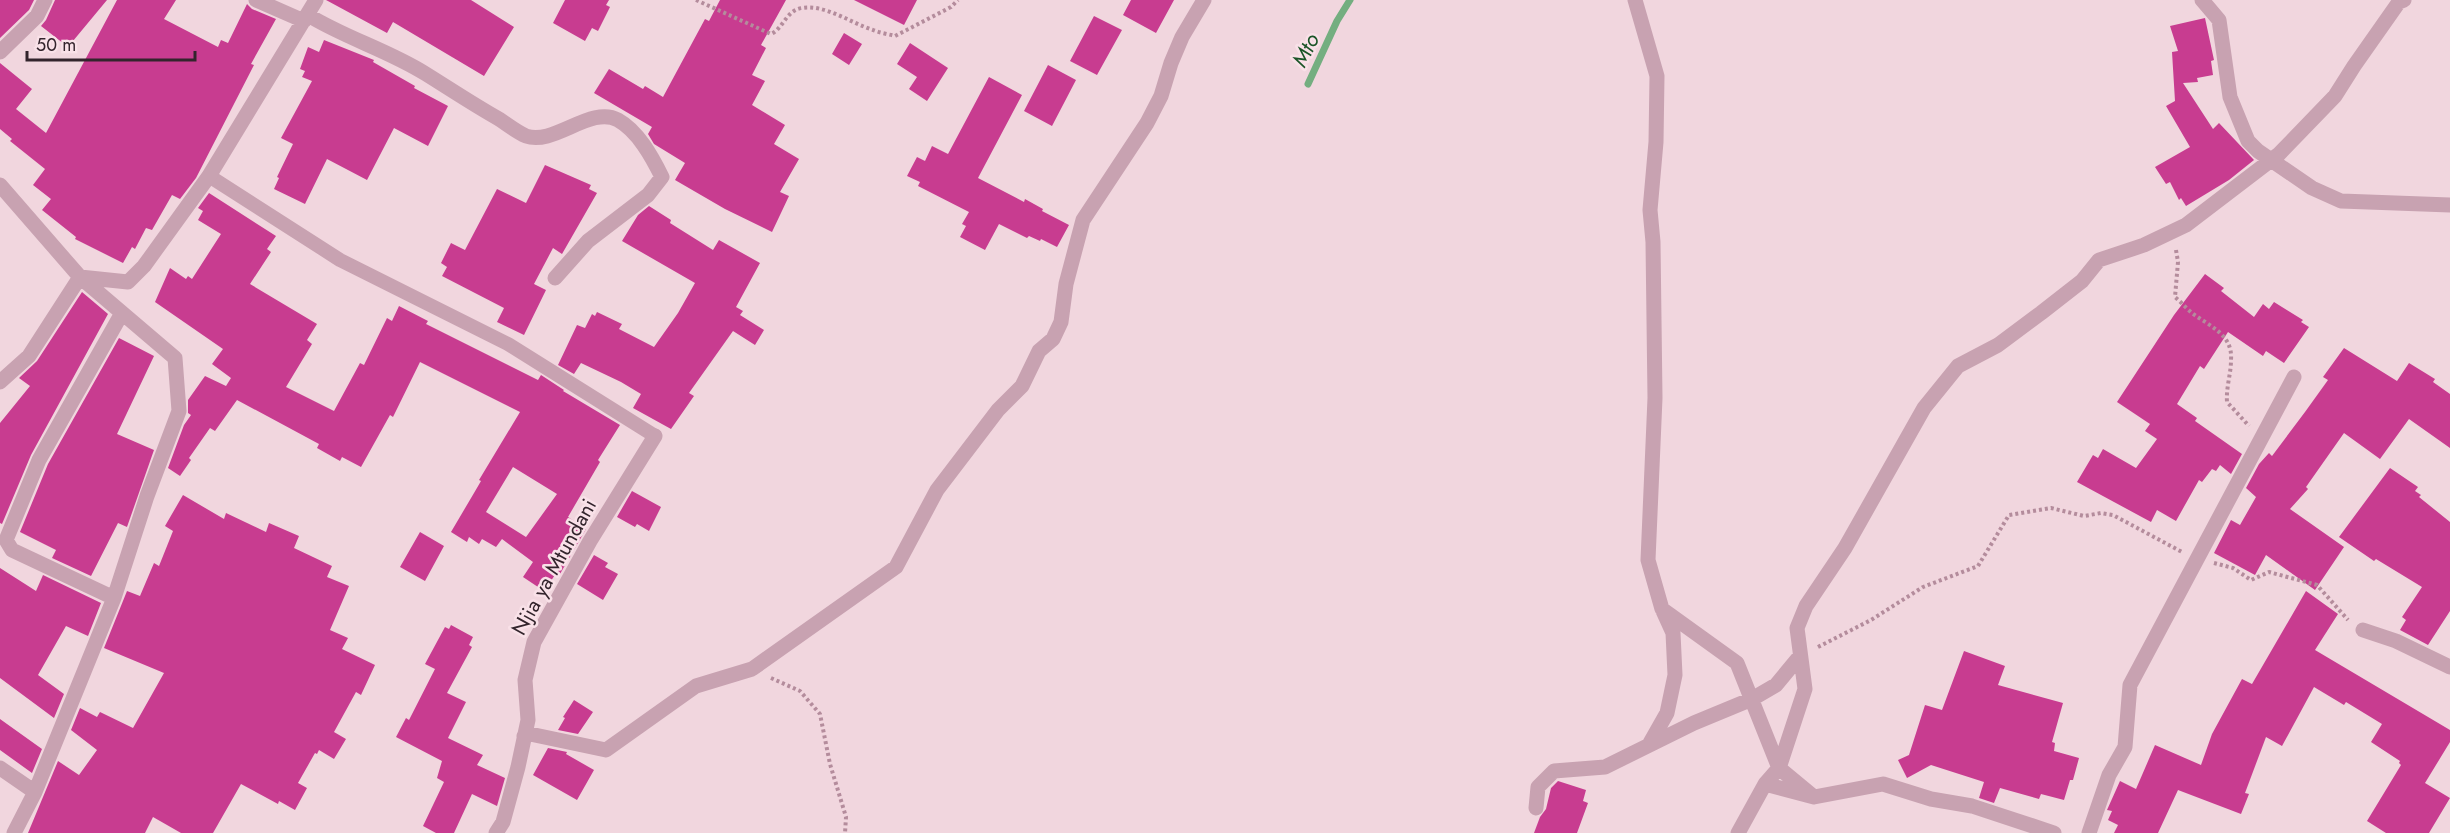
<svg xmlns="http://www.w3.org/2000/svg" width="2450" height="833" font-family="Jost,sans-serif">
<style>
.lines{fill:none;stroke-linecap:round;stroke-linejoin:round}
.stream{stroke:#74ae80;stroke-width:7}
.building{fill:#c83c90;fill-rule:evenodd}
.path{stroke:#b48c9c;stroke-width:4;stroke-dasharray:3 3;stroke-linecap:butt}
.service{stroke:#c8a2b1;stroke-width:14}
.minor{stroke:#c8a2b1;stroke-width:15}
.labels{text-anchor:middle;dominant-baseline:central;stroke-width:5;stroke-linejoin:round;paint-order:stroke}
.street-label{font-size:21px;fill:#33242c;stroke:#f9e1e8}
.water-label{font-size:22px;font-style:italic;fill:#1a5427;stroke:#f9e1e8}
</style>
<rect width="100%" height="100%" fill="#f1d6de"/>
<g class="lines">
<path class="stream" d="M1308 84 1337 21 1350 0"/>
</g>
<path class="building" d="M0 0H34L29 10 0 38Z
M55 0H107L68 47 41 26 46 20Z
M117 0H176L164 19 218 47 221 40 228 43 247 4 252 9 276 19 251 64 254 65 196 178 180 199 172 195 152 230 146 228 135 249 132 247 123 263 75 239 76 237 42 210 51 199 33 185 45 169 10 141 12 139 0 129V63L32 89 16 109 46 133Z
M326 0H471L514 27 484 76 393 22 387 33Z
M565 0H609L606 5 610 7 598 31 592 28 585 41 553 23Z
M720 0H786L761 45 766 48 752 75 765 81 752 105 785 125 774 144 799 159 780 192 789 196 772 232 725 209 675 180 685 163 654 144 648 134 652 127 594 93 609 69 643 89 645 86 663 97 705 19 709 21Z
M854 0H917L904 25Z
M1131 0H1174L1156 33 1123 15Z
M1094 16 1122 30 1097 75 1070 61Z
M2205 18 2214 60 2211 61 2213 75 2197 78 2198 82 2183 83 2213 129 2219 123 2254 160 2229 180 2186 206 2181 198 2179 200 2170 182 2166 184 2155 167 2190 147 2166 106 2175 101 2172 52 2178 51 2170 26Z
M844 33 862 44 849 65 832 54Z
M324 40 374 60 373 62 415 86 414 88 448 106 428 146 394 128 367 180 327 159 305 204 274 189 279 178 277 177 293 144 281 138 312 81 302 77 305 71 300 69 308 47 319 52Z
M910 43 948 68 927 101 909 89 917 77 897 64Z
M1048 65 1076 80 1052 126 1024 111Z
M989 77 1022 95 978 178 1024 202 1025 199 1043 209 1042 211 1069 225 1057 247 1041 239 1040 241 1029 236 1027 238 999 224 985 250 960 237 966 226 962 224 969 212 918 186 920 182 907 176 917 157 925 161 932 146 948 154Z
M545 165 591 185 589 189 597 193 562 254 553 248 534 284 546 290 524 335 497 322 504 308 442 276 447 267 441 263 451 243 465 250 497 189 526 203Z
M209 193 276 236 267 249 271 252 250 284 317 324 307 340 312 344 286 387 334 411 360 363 364 365 387 318 392 321 399 306 428 321 426 324 538 380 541 375 564 390 563 391 620 425 598 460 600 462 568 517 586 529 560 574 557 572 544 591 523 577 533 562 502 539 496 547 482 539 479 544 469 537 467 542 451 532 474 493 481 481 479 480 520 412 420 362 393 417 390 415 361 467 342 457 340 461 317 448 319 444 237 400 215 431 210 428 189 458 191 460 180 476 168 468 184 425 191 415 188 413V400L205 376 226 386 231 378 212 364 223 349 155 302 170 268 186 279 188 276 192 279 221 234 198 220 203 211 198 208ZM513 467 557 494 526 537 486 512Z
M649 206 671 220 670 223 713 250 719 240 760 263 736 307 743 311 740 315 764 330 755 345 733 331 689 393 694 396 671 429 633 408 641 394 621 382 581 363 574 374 558 365 577 325 585 328 592 314 595 316 597 312 622 324 619 329 654 347 678 313 695 283 622 241 638 215Z
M2205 274 2224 288 2221 291 2254 317 2263 304 2269 309 2274 302 2303 320 2301 322 2309 327 2284 363 2266 351 2263 356 2228 332 2204 369 2200 366 2177 404 2197 418 2195 421 2242 454 2231 474 2220 465 2216 471 2212 469 2202 482 2199 480 2176 521 2157 510 2151 522 2077 482 2093 455 2098 458 2103 449 2136 468 2157 439 2145 431 2150 424 2117 402 2174 315Z
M82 292 108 314 31 455 2 524 0 523V423L30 386 19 378 37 361Z
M119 338 154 356 117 434 154 450 127 527 118 523 91 576 52 558 56 550 20 532 48 464Z
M2344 348 2397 381 2409 363 2435 379 2433 382 2450 394V448L2409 419 2380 459 2344 433 2306 487 2308 489 2290 509 2344 547 2315 590 2266 555 2255 575 2214 553 2231 520 2240 525 2256 497 2246 488 2259 464 2269 453 2272 456 2305 412 2328 380 2323 377Z
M2390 468 2418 487 2415 491 2421 495 2419 497 2450 522V611L2428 645 2400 630 2406 620 2402 617 2422 587 2376 559 2374 561 2339 537Z
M632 491 661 507 649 531 637 524 635 527 617 517Z
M183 495 224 519 226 513 266 532 269 523 299 536 294 548 332 566 327 577 349 586 330 630 348 638 342 649 375 665 361 695 356 692 334 732 346 739 334 759 319 750 317 754 315 753 298 783 307 788 295 810 279 801 278 804 241 784 213 833H181L153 817 145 833H28L58 761 79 775 97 750 71 730 80 708 97 717 100 712 133 728 164 673 104 648 127 591 140 596 154 563 159 566 173 531 165 526Z
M420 532 444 546 425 581 400 567Z
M594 555 608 563 605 567 618 574 603 600 577 584Z
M0 568 36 591 43 575 101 603 88 636 66 626 38 675 64 694 54 718 0 678Z
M2306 591 2338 614 2315 650 2450 730V742L2425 783 2450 798 2429 833H2386L2367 821 2401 765 2399 763 2400 761 2371 742 2382 724 2346 702 2344 705 2314 687 2282 746 2266 737 2245 793 2249 794 2241 814 2178 790 2158 833H2114L2118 825 2108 820 2112 811 2107 810 2120 781 2136 789 2155 745 2201 765 2212 734 2242 679 2252 684Z
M451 625 473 637 469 645 472 647 447 693 466 702 448 738 483 755 477 765 505 778 497 806 472 794 454 833H436L423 826 444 782 437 778 442 761 396 737 406 718 409 720 435 669 425 664 445 627 449 629Z
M1964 651 2005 666 1998 685 2063 703 2052 742 2055 743 2054 751 2079 758 2073 780H2070L2064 800 2041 794 2039 799 2000 788 1994 803 1979 798 1984 782 1931 765 1907 778 1898 760 1909 755 1925 705 1942 710Z
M574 700 593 712 578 734 558 730 565 718 563 717Z
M0 719 42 749 32 773 0 750Z
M548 748 567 752 566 754 594 770 577 800 533 775Z
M1558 781 1586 790 1583 801 1588 803 1577 833H1534L1540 817 1546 809 1551 788Z"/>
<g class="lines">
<path class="path" d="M696 0 771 34C784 28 786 10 802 8 825 4 851 23 873 30 880 33 888 34 895 36L951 7 958 0
M2176 250 2178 262 2175 297C2181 302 2186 308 2192 313 2209 326 2233 334 2231 360 2231 374 2226 387 2227 402L2249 426
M2214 563 2233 568 2251 580 2269 572 2317 585 2348 620
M1818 647 1871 620 1923 587 1978 566 2009 515 2051 508 2084 516 2101 513 2113 515 2182 552
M771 678 800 691 820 714 830 764 846 817 845 833"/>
<path class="service" d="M209 176 340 260 508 344 655 436"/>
<path class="minor" d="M256 0 304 21
M1635 0 1657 76 1656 142 1650 210 1653 242 1655 398 1648 560 1662 609 1737 663 1779 768 1814 797
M2202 0 2219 20 2230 97 2248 141 2258 151 2312 188 2341 201 2450 205
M308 15C345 38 388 50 426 74 450 89 474 105 499 119 508 125 517 132 526 136 554 146 591 105 618 120 638 131 652 157 662 177L648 195 588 241 555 278
M0 52 37 16 45 0
M0 185 80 277 175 358 179 411 147 496 114 598 35 792 14 833
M0 382 29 356 80 277 128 282 144 266 209 176 316 0
M114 598 12 550 6 540 39 460 122 313
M2363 630 2396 641 2450 667
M524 736 530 734 606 750 696 686 752 669 896 567 937 490 998 410 1022 386 1039 351 1053 339 1061 322 1066 284 1083 220 1147 123 1161 96 1171 63 1182 37 1204 0
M1650 743 1667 713 1675 675 1673 633 1663 611
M0 768 35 792
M1765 784 1814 797 1883 784 1931 799 1972 806 2054 833
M1536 808 1538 787 1554 771 1605 767 1694 723 1752 699 1776 685 1800 656
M496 833 503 822 518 767 528 720 525 680 534 642 590 541 655 436
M1738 833 1765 784 1779 768 1805 689 1797 628 1806 606 1845 548 1924 408 1958 366 1998 345 2041 313 2082 281 2099 260 2144 245 2186 225 2279 154 2335 96 2354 66 2399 2 2404 0
M2089 833 2109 775 2125 747 2130 685 2294 377"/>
</g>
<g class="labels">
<g class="street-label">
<text transform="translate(554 567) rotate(-61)">Njia ya Mtundani</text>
</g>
<g class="water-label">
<text transform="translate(1305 50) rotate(-63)">Mto</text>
</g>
</g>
<path d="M27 51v9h168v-9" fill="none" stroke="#33242c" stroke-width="3"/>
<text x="36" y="51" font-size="18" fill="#33242c" stroke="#f9e1e8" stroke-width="4.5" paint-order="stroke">50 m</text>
</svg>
